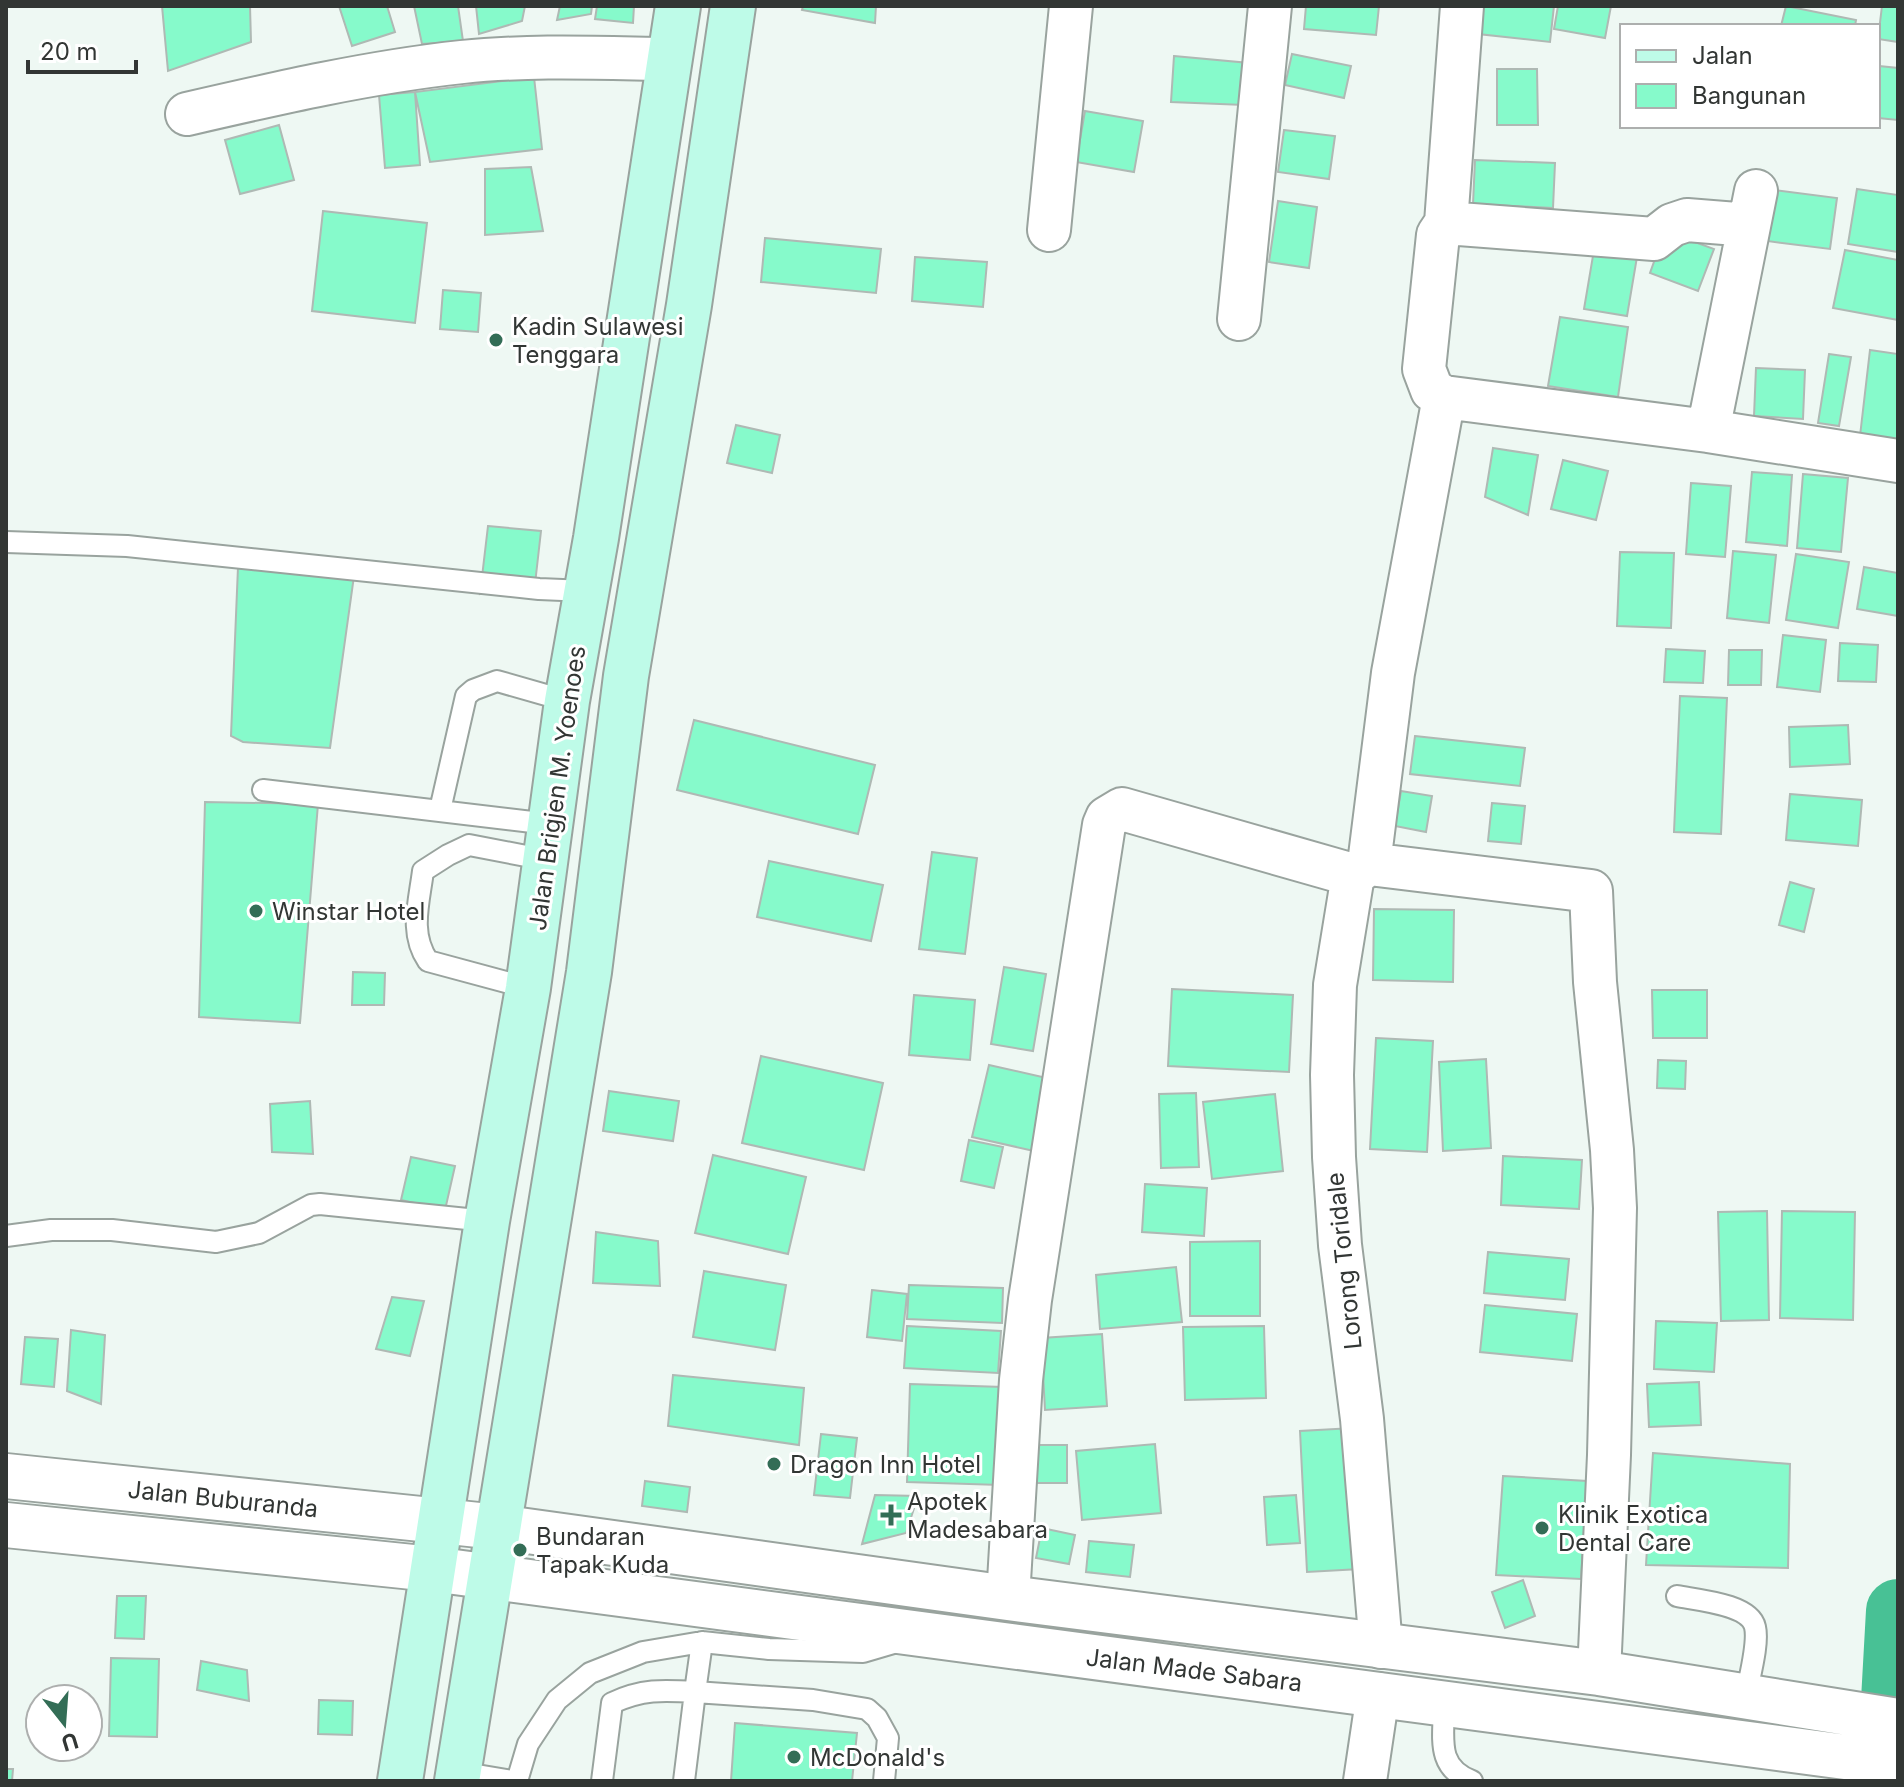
<svg xmlns="http://www.w3.org/2000/svg" width="1904" height="1787" font-family="Inter,sans-serif">
<style>
.lines{fill:none;stroke-linecap:round;stroke-linejoin:round}
.river{stroke:#48c195;stroke-width:64}
.building{fill:#86facb;stroke:#afb9b4;stroke-width:2}
.service-casing{stroke:#99a39e;stroke-width:24}
.minor-casing{stroke:#99a39e;stroke-width:46}
.tertiary-casing{stroke:#99a39e;stroke-width:48}
.secondary-casing{stroke:#99a39e;stroke-width:48}
.service{stroke:#fff;stroke-width:20}
.minor{stroke:#fff;stroke-width:42}
.tertiary{stroke:#fff;stroke-width:44}
.secondary{stroke:#befbe8;stroke-width:44}
.poi-dot{fill:#336d56;stroke:#fff;stroke-width:3}
.labels{text-anchor:middle;dominant-baseline:central;stroke-width:6;stroke-linejoin:round;paint-order:stroke}
.poi-label{font-size:24px;fill:#323634;stroke:#fff;text-anchor:start}
.street-label{font-size:24px;fill:#323634;stroke:#fff}
</style>
<rect width="100%" height="100%" fill="#eef8f3"/>
<g class="lines">
<path class="river" d="M1882 1781 1890 1754 1898 1611"/>
</g>
<path class="building" d="M162 6H250L251 42 168 71Z
M339 6H387L395 32 352 46Z
M414 6H458L463 41 422 44Z
M476 6H525L522 21 479 34Z
M560 6H592L591 14 557 20Z
M597 6H634L633 23 595 19Z
M803 6H876L875 23 802 10Z
M1306 6H1379L1376 35 1304 29Z
M1473 6H1554L1550 42 1469 33Z
M1558 6H1611L1605 38 1554 29Z
M1786 6 1856 20 1855 26H1781Z
M1882 6H1898V42L1878 39Z
M1292 54 1351 66 1344 98 1285 85Z
M1174 56 1249 63 1244 105 1171 102Z
M1879 66 1898 68V120L1878 118Z
M1497 69H1537L1538 125H1497Z
M534 77 542 149 430 162 415 92Z
M415 92 420 165 385 168 379 95Z
M1085 111 1143 121 1134 172 1076 162Z
M279 125 294 180 240 194 225 140Z
M1284 130 1335 136 1329 179 1278 172Z
M1475 160 1555 163 1553 208 1473 204Z
M531 167 543 231 485 235V169Z
M1857 189 1898 195V252L1848 244Z
M1774 190 1837 198 1830 249 1767 241Z
M1278 201 1317 207 1309 268 1269 262Z
M323 211 427 223 415 323 312 311Z
M1665 231 1714 249 1698 291 1650 273Z
M765 238 881 249 876 293 761 282Z
M1595 244 1638 251 1627 316 1584 309Z
M1845 250 1898 260V320L1833 308Z
M915 257 987 262 983 307 912 301Z
M443 290 481 293 478 332 440 329Z
M1560 317 1628 327 1618 397 1548 386Z
M1870 350 1898 354V440L1860 436Z
M1829 354 1851 357 1839 426 1818 423Z
M1756 368 1805 370 1803 419 1754 416Z
M736 425 780 435 772 473 727 463Z
M1493 448 1538 455 1528 515 1485 497Z
M1563 460 1608 471 1596 520 1551 509Z
M1752 472 1792 475 1787 546 1746 542Z
M1803 474 1848 478 1841 552 1797 548Z
M1691 483 1731 486 1725 557 1686 554Z
M488 526 541 531 535 584 480 594Z
M1733 551 1776 555 1769 623 1727 618Z
M1620 552 1674 553 1671 628 1617 626Z
M1796 554 1849 562 1838 628 1786 620Z
M238 567 354 576 330 748 243 742 231 736Z
M1864 567 1898 573V616L1857 609Z
M1783 635 1826 640 1820 692 1777 687Z
M1840 643 1878 645 1876 682 1838 681Z
M1666 649 1705 651 1703 683 1664 682Z
M1729 650H1762L1761 685H1728Z
M1680 696 1727 698 1721 834 1674 832Z
M694 720 875 765 858 834 677 790Z
M1848 725 1850 764 1790 767 1789 727Z
M1415 736 1525 748 1520 786 1410 774Z
M1401 791 1432 796 1426 832 1395 826Z
M1790 794 1862 800 1858 846 1786 840Z
M205 802 318 804 300 1023 199 1017Z
M1492 803 1525 806 1521 844 1488 841Z
M932 852 977 858 965 954 919 949Z
M769 861 883 885 871 941 757 917Z
M1790 882 1814 889 1804 932 1779 925Z
M1374 909 1454 910 1453 982 1373 980Z
M1004 967 1046 974 1033 1051 991 1044Z
M353 972 385 973 384 1005H352Z
M1172 989 1293 995 1289 1072 1168 1066Z
M1652 990H1707V1038H1653Z
M914 995 975 1000 970 1060 909 1055Z
M1376 1038 1433 1041 1427 1152 1370 1149Z
M761 1056 883 1083 864 1170 742 1143Z
M1486 1059 1491 1148 1443 1151 1439 1062Z
M1658 1060 1686 1061 1685 1089 1657 1088Z
M989 1065 1051 1079 1034 1151 972 1137Z
M609 1091 679 1101 673 1141 603 1131Z
M1196 1093 1199 1167 1161 1168 1159 1094Z
M1275 1094 1283 1171 1212 1179 1203 1102Z
M310 1101 313 1154 272 1152 270 1104Z
M969 1140 1003 1147 994 1188 961 1181Z
M713 1155 806 1177 788 1254 695 1233Z
M1503 1156 1582 1160 1579 1209 1501 1205Z
M411 1157 455 1166 445 1210 401 1200Z
M1145 1184 1207 1188 1204 1236 1142 1232Z
M1767 1211 1769 1320 1721 1321 1718 1212Z
M1782 1211 1855 1212 1853 1320 1780 1318Z
M596 1232 658 1241 660 1286 593 1283Z
M1260 1241V1316H1190V1242Z
M1488 1252 1569 1259 1565 1300 1484 1293Z
M1176 1267 1182 1322 1100 1329 1096 1275Z
M704 1271 786 1285 775 1350 693 1337Z
M909 1285 1003 1288 1002 1323 907 1319Z
M872 1290 907 1294 902 1341 867 1337Z
M392 1297 424 1301 410 1356 376 1349Z
M1485 1305 1577 1314 1572 1361 1480 1352Z
M1656 1321 1717 1323 1714 1372 1654 1369Z
M907 1326 1001 1331 998 1373 904 1368Z
M1264 1326 1266 1398 1185 1400 1183 1327Z
M71 1330 105 1335 101 1404 67 1391Z
M1102 1334 1107 1406 1045 1410 1041 1338Z
M25 1337 58 1339 54 1387 21 1384Z
M673 1375 804 1388 799 1445 668 1426Z
M1699 1382 1701 1425 1649 1427 1647 1384Z
M910 1384 1003 1387 1000 1485 907 1482Z
M1353 1428 1360 1569 1307 1572 1300 1431Z
M821 1434 857 1438 850 1498 814 1495Z
M1155 1444 1161 1513 1082 1520 1076 1451Z
M1026 1445H1067V1483H1026Z
M1653 1453 1790 1464 1788 1568 1646 1565Z
M1503 1476 1587 1481 1581 1579 1496 1575Z
M645 1481 690 1487 687 1512 642 1506Z
M875 1495 918 1496 906 1533 862 1544Z
M1296 1495 1300 1543 1267 1545 1264 1497Z
M1042 1528 1075 1535 1069 1564 1036 1558Z
M1089 1541 1134 1545 1130 1577 1086 1572Z
M1523 1580 1535 1616 1505 1628 1492 1592Z
M117 1596H146L144 1639 115 1638Z
M111 1658 159 1659 157 1737 109 1736Z
M201 1661 247 1670 249 1701 197 1690Z
M319 1700 353 1701 352 1735 318 1734Z
M735 1723 857 1733 852 1781H731Z
M6 1769H13L12 1781H6Z"/>
<g class="lines">
<defs>
<path id="service" d="M6 542 127 546 539 589 586 591
M263 790 549 824
M440 810 466 696 473 690 497 681 567 701
M528 988 428 961C409 933 419 903 423 871L448 855 469 845 547 860
M6 1236 51 1230H112L216 1242 259 1233 311 1205 320 1204 487 1221
M1677 1596C1697 1600 1750 1604 1755 1627 1759 1644 1749 1678 1746 1696
M702 1642 695 1692 813 1700 867 1709 877 1718 888 1738 884 1781
M1444 1704C1444 1737 1435 1767 1472 1781
M459 1772 512 1781
M517 1781 528 1744 557 1700 590 1673 643 1652 702 1642 769 1649 863 1652 897 1642
M602 1781 612 1703C642 1689 662 1690 695 1692L684 1781"/>
<path id="minor" d="M1462 6 1446 223 1438 235 1424 369 1432 390 1444 397 1708 431 1898 461
M187 114C278 93 369 72 462 62 530 55 600 58 669 59
M1446 223 1654 239 1672 225 1687 220 1749 225
M1049 230 1071 6
M1239 319 1270 6
M1708 431 1756 191
M1369 864 1393 673 1444 397
M1353 875 1335 985 1332 1075 1334 1157 1340 1245 1362 1419 1381 1647
M1008 1598 1021 1380 1030 1300 1104 825 1107 818 1122 809 1353 875 1369 864 1591 891 1595 982 1612 1150 1615 1208 1609 1455 1599 1673
M1365 1781 1378 1694"/>
<path id="tertiary" d="M6 1476 498 1527 1008 1598 1599 1673 1898 1721
M6 1525 432 1569 1898 1764"/>
<path id="secondary" d="M400 1781 487 1221 528 988 567 701 596 538 678 6
M457 1781 589 972 626 676 689 305 733 6"/>
</defs>
<use href="#service" class="service-casing"/>
<use href="#minor" class="minor-casing"/>
<use href="#tertiary" class="tertiary-casing"/>
<use href="#secondary" class="secondary-casing"/>
<use href="#service" class="service"/>
<use href="#minor" class="minor"/>
<use href="#tertiary" class="tertiary"/>
<use href="#secondary" class="secondary"/>
</g>
<g class="poi-dot">
<circle cx="496" cy="340" r="8"/>
<circle cx="256" cy="911" r="8"/>
<circle cx="774" cy="1464" r="8"/>
<path d="M887 1503h8v8h8v8h-8v8h-8v-8h-8v-8h8z"/>
<circle cx="1542" cy="1528" r="8"/>
<circle cx="520" cy="1550" r="8"/>
<circle cx="794" cy="1757" r="8"/>
</g>
<g class="labels">
<g class="poi-label">
<text x="512" y="326">Kadin Sulawesi<tspan x="512" dy="28">Tenggara</tspan></text>
<text x="272" y="911">Winstar Hotel</text>
<text x="790" y="1464">Dragon Inn Hotel</text>
<text x="907" y="1501">Apotek<tspan x="907" dy="28">Madesabara</tspan></text>
<text x="1558" y="1514">Klinik Exotica<tspan x="1558" dy="28">Dental Care</tspan></text>
<text x="536" y="1536">Bundaran<tspan x="536" dy="28">Tapak Kuda</tspan></text>
<text x="810" y="1757">McDonald's</text>
</g>
<g class="street-label">
<text transform="translate(557 788) rotate(-82)">Jalan Brigjen M. Yoenoes</text>
<text transform="translate(1344 1261) rotate(-96)">Lorong Toridale</text>
<text transform="translate(223 1499) rotate(6)">Jalan Buburanda</text>
<text transform="translate(1194 1670) rotate(7)">Jalan Made Sabara</text>
</g>
</g>
<rect width="1904" height="1787" fill="none" stroke="#323634" stroke-width="16"/>
<rect x="1620" y="24" width="260" height="104" fill="#ffffff" stroke="#adafae" stroke-width="2"/>
<rect x="1636" y="50" width="40" height="12" fill="#befbe8" stroke="#adafae" stroke-width="2"/>
<text x="1692" y="64" font-size="24" fill="#323634">Jalan</text>
<rect x="1636" y="84" width="40" height="24" fill="#86facb" stroke="#adafae" stroke-width="2"/>
<text x="1692" y="104" font-size="24" fill="#323634">Bangunan</text>
<g transform="translate(64 1723) rotate(163)"><circle r="38" fill="#ffffff" stroke="#adafae" stroke-width="2"/>
<path d="M0-6L14 30L0 20L-14 30Z" fill="#336d56"/>
<text y="-12" font-size="22" font-weight="bold" text-anchor="middle" fill="#323634">U</text>
</g>
<path d="M28 60v12h108v-12" fill="none" stroke="#323634" stroke-width="4"/>
<text x="40" y="60" font-size="24" fill="#323634" stroke="#ffffff" stroke-width="6" paint-order="stroke">20 m</text>
</svg>
